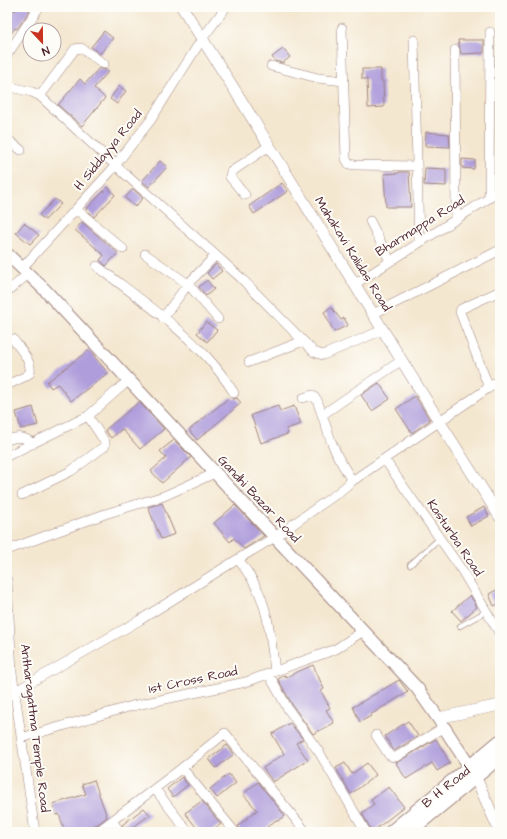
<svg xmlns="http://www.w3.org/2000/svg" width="507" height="839" font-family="'Architects Daughter',sans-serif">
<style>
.building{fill:#ae9cdb}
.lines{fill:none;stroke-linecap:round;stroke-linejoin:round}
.service-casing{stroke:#9f837e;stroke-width:6}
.minor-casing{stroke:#9f837e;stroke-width:10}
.tertiary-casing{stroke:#9f837e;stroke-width:12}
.secondary-casing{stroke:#9f837e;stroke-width:14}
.primary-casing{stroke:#9f837e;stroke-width:16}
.service{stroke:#fff;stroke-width:4.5}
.minor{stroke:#fff;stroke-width:9}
.tertiary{stroke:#fff;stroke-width:11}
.secondary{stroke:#fff;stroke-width:12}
.primary{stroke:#fff;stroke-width:14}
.labels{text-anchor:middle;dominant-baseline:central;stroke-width:4;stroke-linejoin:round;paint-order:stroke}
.street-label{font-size:13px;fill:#4a1f2b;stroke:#fdfcf7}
</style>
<rect width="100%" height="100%" fill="#fdfcf7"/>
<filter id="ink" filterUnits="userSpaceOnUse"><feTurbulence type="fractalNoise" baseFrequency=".025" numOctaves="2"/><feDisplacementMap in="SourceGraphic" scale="8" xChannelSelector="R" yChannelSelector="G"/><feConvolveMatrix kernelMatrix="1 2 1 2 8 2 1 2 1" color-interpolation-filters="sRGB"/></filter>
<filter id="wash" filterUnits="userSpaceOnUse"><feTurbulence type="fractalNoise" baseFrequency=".012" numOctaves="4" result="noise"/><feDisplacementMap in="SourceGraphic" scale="16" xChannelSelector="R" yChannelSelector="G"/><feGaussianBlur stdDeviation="0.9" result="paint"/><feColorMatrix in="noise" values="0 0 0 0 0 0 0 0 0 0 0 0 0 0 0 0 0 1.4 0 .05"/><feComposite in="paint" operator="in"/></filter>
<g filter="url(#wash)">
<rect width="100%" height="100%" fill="#f4e7d0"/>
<g id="blocks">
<path class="building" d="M18 7H32L17 29 15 28 7 39V18L12 9 15 11Z
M104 31 113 38 100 54 91 47Z
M458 40H484V53L461 54Z
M283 49 290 57 283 63 275 61 272 57Z
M99 68 109 71 94 88 105 98 82 126 58 105 80 79 85 84Z
M362 69H381V81H383L384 107 368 108 367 79H362Z
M119 86 126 91 117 104 110 99Z
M426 132 449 134 450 147 425 146Z
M462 159 475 160 474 169 462 168Z
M160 161 167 167 149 187 142 181Z
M425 168 446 169V186L424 185Z
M399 172H409L411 207H386L384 174 399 173Z
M282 183 288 191 254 214 249 206Z
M108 187 115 195 94 217 86 209Z
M133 189 143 198 135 207 125 198Z
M55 199 61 204 45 220 39 215Z
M82 222 118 253 106 266 100 260 104 255 75 230Z
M24 223 39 235 30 244 16 233Z
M216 264 222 271 212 279 207 273Z
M207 280 214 289 206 296 199 287Z
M331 307 341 320 344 318 348 325 334 332 324 312Z
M206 322 217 330 207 342 197 333Z
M89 350 108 373 71 401 58 384 51 388 47 382Z
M379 383 390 399 372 411 361 395Z
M415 396 430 420 412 433 396 409Z
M230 397 234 399 237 398 241 403 197 440 189 430Z
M139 402 164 429 140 449 122 429 111 438 105 430Z
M278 406 280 411 294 406 301 424 286 429 288 434 261 443 251 415Z
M33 407 38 425 21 429 16 412Z
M174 440 191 457 162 483 151 471 166 458 160 451Z
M162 503 175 534 161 539 148 507Z
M235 505 264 536 244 549 234 538 230 542 214 523Z
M484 507 489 516 471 526 466 517Z
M500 588V603L494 606 489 594Z
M470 595 477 607 461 621 452 611Z
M313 665 324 689 321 691 330 708 326 710 334 723 313 734 293 706 278 679 285 675 286 677Z
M399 680 408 692 370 715 371 716 360 722 353 707Z
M408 721 418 736 394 751 385 736Z
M290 723 303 739 296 743 308 760 273 782 263 768 284 754 272 734Z
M436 739 450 763 437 771 432 763 406 779 396 763Z
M227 745 234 754 216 768 209 759Z
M345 763 352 774 367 763 376 775 351 794 336 768Z
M229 774 236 783 217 798 210 789Z
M182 777 188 785 173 797 167 789Z
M94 780 107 817 98 824 88 827 89 832H65L59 814 56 815 53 804 86 794 82 784Z
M258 782 285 816 278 821 276 820 261 832H241L238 826 257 810 243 794Z
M389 787 404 807 372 832 362 813 374 804 371 800Z
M202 801 221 824 210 832H200L185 813Z
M144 808 150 815 126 832 122 825Z"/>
</g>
</g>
<g filter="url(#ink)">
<use href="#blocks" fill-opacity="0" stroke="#9f837e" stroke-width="1"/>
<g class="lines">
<defs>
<path id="service" d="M410 565 440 538
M460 626 487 611"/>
<path id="minor" d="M342 28 346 159 349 164 355 165 417 166
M414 40 419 243
M455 50 456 219
M7 55 39 7
M271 66 318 78 344 81
M7 86 32 92 40 96 115 165 241 278 314 352 323 355 383 330
M40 96 75 49 81 48 104 64
M7 139 21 150
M245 195 230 177 231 172 269 146
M489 198 490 32
M76 209 123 249
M370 221 390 261
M145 254 188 284 218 319
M97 266C134 295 174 322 206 356 217 368 226 380 234 393
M22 268 110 172 150 121 202 39 226 7
M355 284 500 191
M7 292 28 274
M373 314 500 250
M163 318 188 284 215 256
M249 362 303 341
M7 385 24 377 30 373C32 361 20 349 13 339
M489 388 460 312 461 309 500 291
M303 398 312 395 317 400 331 441 338 457 352 481
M322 415 402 360
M7 440C17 436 25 436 33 444
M7 456 88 416 129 380
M385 460 461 569 500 634
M22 495 71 471 105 446V442L88 416
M7 550 105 514 164 496 215 473
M238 559C244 567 250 575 254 583 269 608 271 642 275 671
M7 580 12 673 35 832
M268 673 288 709 319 752 366 832
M7 696 140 620 238 559 275 537 339 492 352 481 500 380
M376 735 389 755 393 757H396L444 727
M21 738 132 706 246 682 336 649 363 631
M182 768 235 832
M155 789 188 832
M112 821 120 832
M97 832 182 768 225 733 306 832"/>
<path id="tertiary" d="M182 7 236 92 439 421 500 517
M438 718 500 705
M475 776 500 832"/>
<path id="secondary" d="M7 254 44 289 275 537 417 688 438 718 475 775"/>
<path id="primary" d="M392 832 500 742
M408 832 500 756"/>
</defs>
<use href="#service" class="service-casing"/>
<use href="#minor" class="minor-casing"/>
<use href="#tertiary" class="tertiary-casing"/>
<use href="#secondary" class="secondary-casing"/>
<use href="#primary" class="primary-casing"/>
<use href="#service" class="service"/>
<use href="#minor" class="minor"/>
<use href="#tertiary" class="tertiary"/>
<use href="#secondary" class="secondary"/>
<use href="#primary" class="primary"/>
</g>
</g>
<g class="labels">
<g class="street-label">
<text transform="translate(108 150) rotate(-51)">H Siddayya Road</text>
<text transform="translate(420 226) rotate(-32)">Bharmappa Road</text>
<text transform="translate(353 254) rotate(58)">Mahakavi Kalidas Road</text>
<text transform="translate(259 499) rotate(47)">Gandhi Bazar Road</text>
<text transform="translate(455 538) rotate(56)">Kasturba Road</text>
<text transform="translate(193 680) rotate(-12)">1st Cross Road</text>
<text transform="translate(35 728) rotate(83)">Antharagattma Temple Road</text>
<text transform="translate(446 787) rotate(-39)">B H Road</text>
</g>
</g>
<rect width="507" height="839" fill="none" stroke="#fdfcf7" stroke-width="24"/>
<g transform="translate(42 42) rotate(158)"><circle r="19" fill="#fdfcf7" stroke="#b5a4a5"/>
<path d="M0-3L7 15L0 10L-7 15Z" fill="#c8321e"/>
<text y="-6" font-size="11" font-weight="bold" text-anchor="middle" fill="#4a1f2b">N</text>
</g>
</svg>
